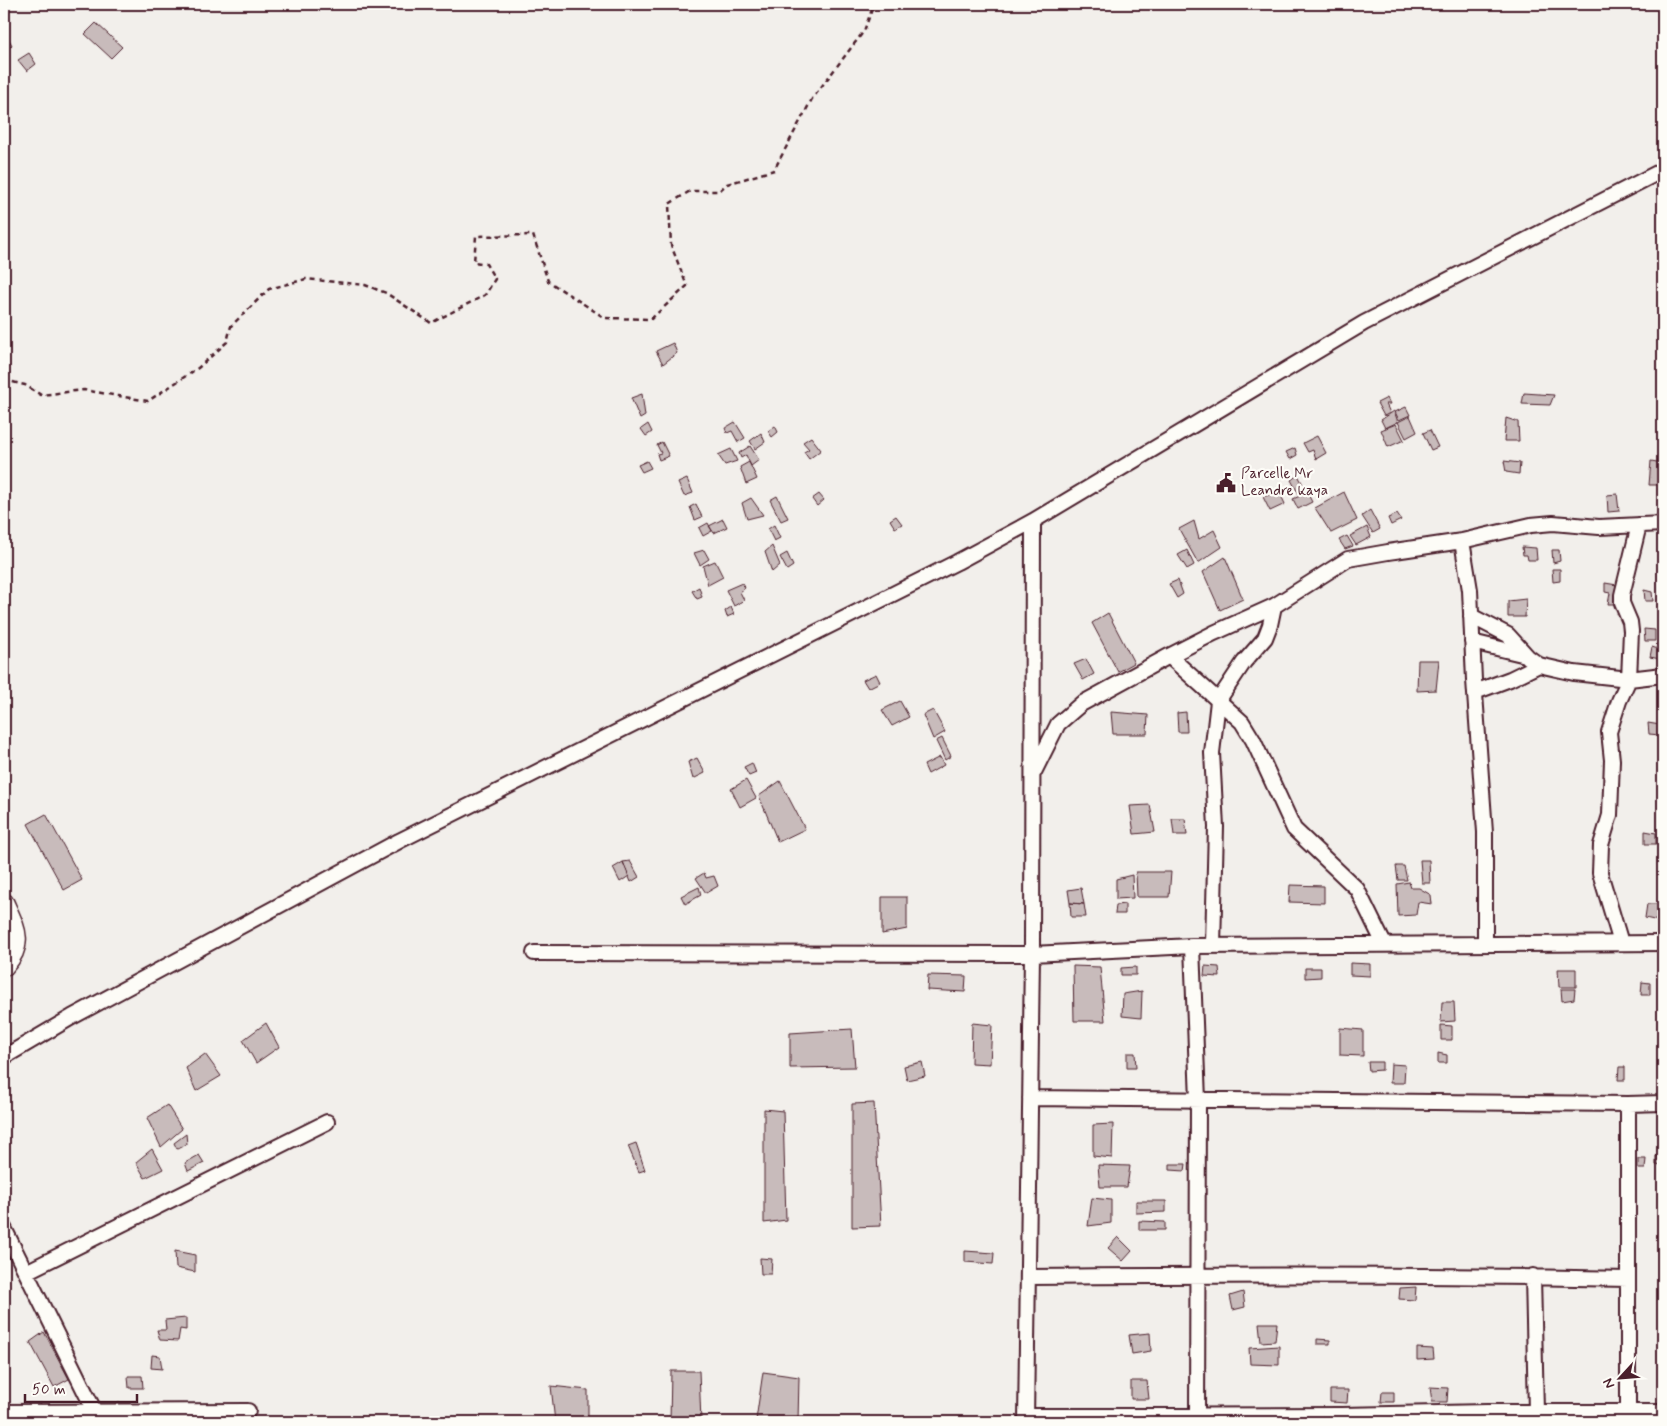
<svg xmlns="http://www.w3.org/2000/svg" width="1667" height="1426" font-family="Mynerve,sans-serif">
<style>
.building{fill:#c8bbbb;stroke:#4a1f2b}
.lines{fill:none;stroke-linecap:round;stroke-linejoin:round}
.street-casing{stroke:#4a1f2b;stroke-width:18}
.secondary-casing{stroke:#4a1f2b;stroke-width:22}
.path{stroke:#4a1f2b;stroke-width:2.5;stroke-dasharray:5 4;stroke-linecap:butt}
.street{stroke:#fdfcf7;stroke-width:14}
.secondary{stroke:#fdfcf7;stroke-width:19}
.labels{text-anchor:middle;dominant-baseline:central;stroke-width:4.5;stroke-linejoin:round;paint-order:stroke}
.poi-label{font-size:15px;fill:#4a1f2b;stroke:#fdfcf7;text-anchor:start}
</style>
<rect width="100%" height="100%" fill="#f2efeb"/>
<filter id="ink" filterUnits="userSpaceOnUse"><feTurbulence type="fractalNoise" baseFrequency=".02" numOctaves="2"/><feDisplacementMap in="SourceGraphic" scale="10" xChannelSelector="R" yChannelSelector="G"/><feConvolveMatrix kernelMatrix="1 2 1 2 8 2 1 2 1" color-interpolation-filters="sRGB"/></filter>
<g filter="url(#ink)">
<path class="building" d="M96 23 122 47 111 58 85 34Z
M6 34 12 45 5 52 4 50V36Z
M29 53 36 64 27 71 18 60Z
M673 343 677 353 663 364 656 351Z
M1524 393 1554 395 1550 405 1522 404Z
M642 394 645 416 640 419 631 398Z
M1387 398 1390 404H1386L1390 413 1384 416 1377 403Z
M1406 407 1410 415 1399 420 1395 412Z
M1394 411 1398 422 1385 428 1381 420Z
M1410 416 1417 432 1406 438 1398 422Z
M1506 418 1518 422 1519 441H1504Z
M735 422 745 438 738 442 732 431 727 433 725 428Z
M648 424 652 432 646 436 641 429Z
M1396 424 1404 440 1388 447 1381 430Z
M775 426 778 432 772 437 768 431Z
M1430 430 1438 447 1431 450 1423 433Z
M761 433 765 442 755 449 750 441Z
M1317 436 1326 453 1316 459 1313 450 1308 452 1303 443Z
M811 437 821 450 809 459 804 452 809 449 803 442Z
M662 442 669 456 659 460 657 454 661 453 657 445Z
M750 446 759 460 751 466 746 455 741 458 739 453Z
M1295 448 1297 455 1290 459 1286 452Z
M731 449 737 461 725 465 718 455Z
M647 461 651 468 642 472 638 465Z
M1504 461 1520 463 1519 474 1506 472Z
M1651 461 1663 463V485H1649Z
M749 462 757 479 746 484 740 467Z
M1298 475 1312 502 1298 509 1293 499 1300 496 1291 480Z
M687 479 693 493 684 496 678 483Z
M1279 491 1285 504 1270 511 1263 497Z
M1344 492 1357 520 1331 533 1315 508Z
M819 494 824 500 817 506 812 499Z
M1617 494 1619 511 1608 512 1607 495Z
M777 496 788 518 781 521 770 500Z
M751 498 763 515 747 519 742 503Z
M696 504 702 517 695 520 690 507Z
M1370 510 1380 529 1373 533 1362 516Z
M1397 514 1401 520 1391 525 1388 518Z
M896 516 902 524 895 528 890 520Z
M723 519 727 527 714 533 709 526Z
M1194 521 1199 539 1214 530 1222 547 1198 563 1179 529Z
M708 523 712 531 703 536 699 528Z
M774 525 780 538 774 541 768 529Z
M1367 527 1371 537 1356 545 1350 536Z
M1347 536 1353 546 1345 549 1339 540Z
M772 546 780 565 772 572 765 552Z
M1522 547 1536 548 1537 560H1528L1527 555H1523Z
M704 550 709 559 700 565 694 553Z
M1187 550 1194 565 1187 569 1178 555Z
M1552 550H1559L1560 561 1553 563Z
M787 553 793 566 787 570 780 557Z
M1225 557 1243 599 1220 610 1203 572Z
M715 561 723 577 708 585 703 566Z
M1552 569H1560V581L1553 582Z
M1178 580 1183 594 1177 598 1169 584Z
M742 583 745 588 740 592 744 600 734 606 726 590Z
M1605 583 1617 585 1618 604H1608L1610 593 1605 592Z
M699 587 702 597 697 599 692 591Z
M1644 590 1652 592 1653 601H1645Z
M1526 599 1525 617H1508V601Z
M731 607 734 614 727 617 725 611Z
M1108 613 1134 663 1118 672 1092 623Z
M1644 629 1655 630V641H1645Z
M1652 647 1661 650 1660 659 1650 657Z
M1086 659 1094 674 1083 680 1074 664Z
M1418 660H1439L1436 690 1417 691Z
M876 674 880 682 868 688 863 680Z
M900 701 909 717 892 726 882 710Z
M933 710 945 732 933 739 923 715Z
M1111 712 1148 715 1147 734H1113Z
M1186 712 1187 732H1178L1177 713Z
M1648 723 1660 725V735L1649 734Z
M942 738 951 756 945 760 936 741Z
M940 757 944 765 928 774 924 765Z
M697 758 705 773 693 779 688 762Z
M752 763 756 773 749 776 744 767Z
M746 780 756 798 740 807 731 789Z
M780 781 805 829 778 842 759 796Z
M1150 805 1155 832 1134 834 1130 806Z
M46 814 82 880 64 890 28 824Z
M1172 819H1185L1187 835H1174Z
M1645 831 1656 833V844H1645Z
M1420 860H1429L1430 883H1422Z
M630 861 639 877 631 882 623 862Z
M623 862 629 876 620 882 613 868Z
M1396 866H1404L1407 880H1398Z
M1136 872H1171L1169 897H1137Z
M704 873 706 878 714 876 718 886 706 893 696 878Z
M1132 875 1133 898 1116 899V879Z
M1409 882 1411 888H1419L1431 895 1432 904 1418 902 1416 915 1398 916 1397 884Z
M1290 885 1324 886V903L1289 902Z
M699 887 701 895 685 904 681 896Z
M1081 888 1084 904 1070 903 1068 890Z
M882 897H907V929L882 934Z
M1070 903 1084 904 1086 917H1071Z
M1125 904V914H1115L1116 905Z
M1647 904H1663V922L1645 918Z
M1350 963 1370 964V976L1350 975Z
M1073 966 1100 967 1105 1021H1074Z
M1205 966 1219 967 1220 977 1204 976Z
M1136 967V975H1121V968Z
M1305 968H1321V977L1305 978Z
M1558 969H1576V987H1559Z
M928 975 966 976 965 992 927 990Z
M1642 982 1650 983V995H1641Z
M1561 989H1575L1574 999 1562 1001Z
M1142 991 1141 1018 1122 1016 1123 994Z
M1442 1002H1454L1455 1021 1441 1022Z
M266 1023 279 1047 256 1063 243 1040Z
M972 1023 992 1025 990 1064 971 1063Z
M1441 1025 1452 1026V1040H1441Z
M1340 1028 1363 1030V1056L1340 1055Z
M852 1029 855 1067 790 1068V1033Z
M1127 1053H1135L1136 1068H1127Z
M1438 1053 1447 1055V1063H1438Z
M205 1054 221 1076 196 1091 186 1068Z
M922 1062 925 1076 907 1080 904 1066Z
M1368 1062H1382V1070L1369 1071Z
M1391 1064 1405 1065 1404 1083H1390Z
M1619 1067H1625V1080H1618Z
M874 1103 881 1226 852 1227V1104Z
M167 1105 182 1129 161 1147 147 1118Z
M764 1109 783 1111 786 1220 764 1223Z
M1113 1124 1112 1158 1093 1156V1125Z
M186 1134 187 1144 177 1149 174 1143Z
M636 1143 645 1170 639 1172 628 1146Z
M152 1149 163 1169 145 1178 136 1162Z
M199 1155 204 1163 188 1171 185 1163Z
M1656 1156H1663V1166L1656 1165Z
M1638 1159H1646L1645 1169H1638Z
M1170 1164H1186L1185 1171 1170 1170Z
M1098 1165 1130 1166 1127 1187H1100Z
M1092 1198 1111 1200V1223L1088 1226Z
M1136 1201H1166V1212L1136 1213Z
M1139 1221 1165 1222V1230H1139Z
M1118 1237 1132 1251 1123 1261 1108 1248Z
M175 1251 195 1255V1272L176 1268Z
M965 1251 994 1253 993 1264 965 1262Z
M760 1258 772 1259 771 1274H761Z
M1416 1287 1415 1300 1399 1299 1400 1288Z
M1243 1292 1245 1307 1233 1310 1230 1296Z
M186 1318V1330L180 1329 178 1341 160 1340 157 1330H166L165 1320Z
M1259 1323H1277L1275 1341 1261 1342Z
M44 1332 69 1379 54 1387 30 1342Z
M1150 1333 1151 1351 1132 1354 1129 1335Z
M1317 1339 1330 1340V1344H1317Z
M1279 1346V1365L1250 1364 1249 1348Z
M1417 1348 1433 1349 1434 1359 1417 1360Z
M152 1355 160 1356 162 1369 151 1368Z
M671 1371H699L701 1422H670Z
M763 1372 799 1377 798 1421 756 1420Z
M128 1376H142L143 1388H129Z
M1131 1381H1147L1149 1399H1131Z
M551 1386 588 1390V1422H555Z
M1430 1387 1448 1388 1447 1402H1432Z
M1330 1390H1348L1347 1403 1330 1402Z
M1382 1392H1394V1402H1381Z
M105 1416 131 1417 130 1422H105Z"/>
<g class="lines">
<defs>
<path id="street" d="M1462 541 1470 590 1474 680 1485 832V944
M1471 616 1508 635 1528 657 1539 665 1574 673 1629 679 1663 675
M1472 642 1526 655
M1169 656 1242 722 1253 740 1294 829 1357 889 1384 944
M1475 692 1510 679 1539 665
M1034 772 1058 724 1081 704 1169 656 1214 633 1274 606 1348 559 1388 552 1462 541 1531 525 1553 523 1599 527 1663 524
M1621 943 1600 873 1601 845 1610 815 1612 760 1609 732 1619 701 1629 679 1631 631 1630 622 1622 603V595L1639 525
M1213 945 1216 827 1212 753 1218 701 1244 662 1265 638 1270 625 1274 606
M1192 946 1198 1100 1197 1422
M534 953 1032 954 1192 946 1663 943
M4 1057 72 1017 399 841 957 562 1033 521 1364 323 1663 170
M1030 1098 1628 1104 1663 1103
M1628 1104V1422
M4 1228 95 1412
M26 1272 327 1122
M1533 1276 1536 1412
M1028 1277C1228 1275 1428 1274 1628 1279
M4 1412 248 1411
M1026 1416 1342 1415 1487 1412H1663
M1026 1422 1032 954 1033 521"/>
<path id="secondary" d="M4 903C15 928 25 943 4 966"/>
</defs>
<use href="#street" class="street-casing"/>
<use href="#secondary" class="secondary-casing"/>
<path class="path" d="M4 380 25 385 41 395 84 390 148 401 198 368 227 342 231 326 269 289 306 279 365 285 386 293 431 323 485 295 495 279 486 264 474 262 476 236 533 235 548 281 605 318 651 319 687 286 671 245 669 204 690 191H719L727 184 774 170 812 99 864 31 874 4"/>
<use href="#street" class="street"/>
<use href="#secondary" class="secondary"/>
</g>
</g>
<defs>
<symbol id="civic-bare" viewBox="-9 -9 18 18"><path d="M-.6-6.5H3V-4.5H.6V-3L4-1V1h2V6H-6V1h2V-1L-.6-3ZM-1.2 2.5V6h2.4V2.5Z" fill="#4a1f2b" stroke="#fdfcf7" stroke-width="2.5" paint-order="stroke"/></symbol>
</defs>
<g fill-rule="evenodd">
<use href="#civic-bare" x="1212" y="469" width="28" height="28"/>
</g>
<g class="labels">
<g class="poi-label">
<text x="1241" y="474">Parcelle Mr<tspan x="1241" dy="17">Leandre kaya</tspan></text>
</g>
</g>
<rect width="1667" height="1426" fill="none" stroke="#fdfcf7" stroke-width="20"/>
<rect x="10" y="10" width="1647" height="1406" fill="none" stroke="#4a1f2b" stroke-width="2" filter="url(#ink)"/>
<g transform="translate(1620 1378) rotate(244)" stroke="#fdfcf7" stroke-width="4" paint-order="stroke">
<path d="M0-4L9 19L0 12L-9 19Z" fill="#4a1f2b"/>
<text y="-8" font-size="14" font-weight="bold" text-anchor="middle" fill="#4a1f2b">N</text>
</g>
<path d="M25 1394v8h112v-8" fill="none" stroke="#4a1f2b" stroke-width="2.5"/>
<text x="32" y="1394" font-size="15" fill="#4a1f2b" stroke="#fdfcf7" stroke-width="4" paint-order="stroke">50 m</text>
</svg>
